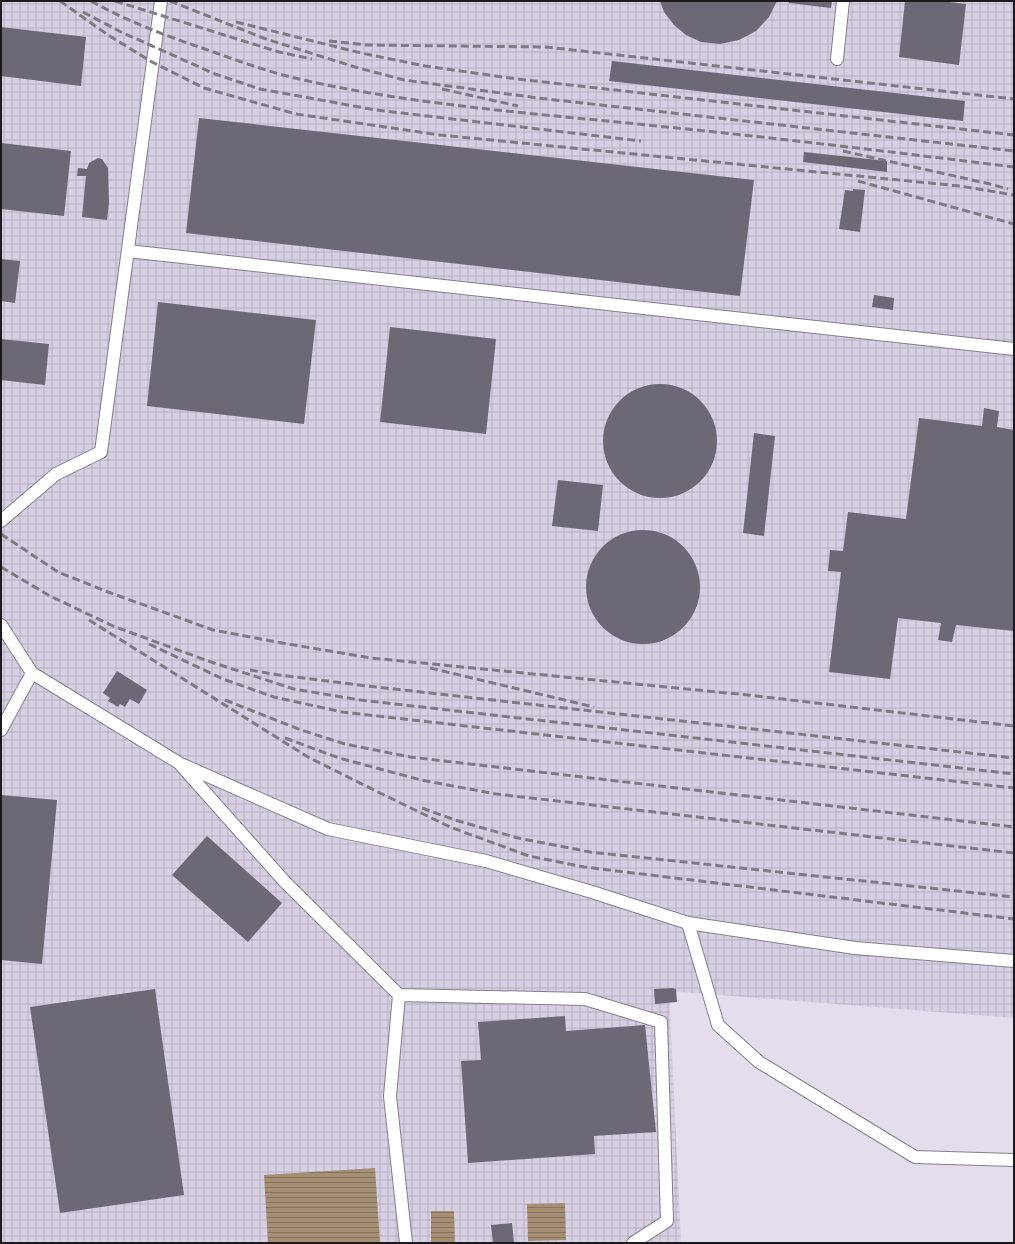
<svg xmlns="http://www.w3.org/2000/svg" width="1015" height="1244" font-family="'IBM Plex Serif',serif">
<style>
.industrial{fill:url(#industrial-grid)}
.water{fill:url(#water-rules)}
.building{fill:#6d6875}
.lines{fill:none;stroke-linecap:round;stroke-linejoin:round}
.service-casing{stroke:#857f8d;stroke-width:14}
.service{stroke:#fff;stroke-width:12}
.rail{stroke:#7f7b85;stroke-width:3;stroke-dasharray:8 4;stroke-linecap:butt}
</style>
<defs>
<pattern id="industrial-grid" width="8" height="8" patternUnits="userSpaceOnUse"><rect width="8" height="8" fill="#d7cfe4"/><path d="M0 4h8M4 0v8" fill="none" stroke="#b8b1c3"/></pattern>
<pattern id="water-rules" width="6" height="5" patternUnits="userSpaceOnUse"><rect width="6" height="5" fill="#a58f74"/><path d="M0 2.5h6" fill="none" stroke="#86745f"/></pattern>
</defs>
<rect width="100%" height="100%" fill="#e3ddec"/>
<path class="industrial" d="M1 1H1014V1018L669 991 681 1243H1Z"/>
<path class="water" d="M375 1168 380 1243H268L264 1175Z
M565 1203 566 1240 528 1241 527 1204Z
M431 1211H454L455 1243H431Z"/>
<path class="building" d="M660 1H777L769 17 756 31 739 40 720 44 701 42 686 35 674 25 664 12Z
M789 1H832L831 8 789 3Z
M905 1H941L966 4 959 65 899 57Z
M1 27 86 37 81 86 1 76Z
M612 61 965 101 963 121 609 81Z
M199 118 754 180 740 296 186 233Z
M1 143 71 151 64 216 1 209Z
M804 152 887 161V172L803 162Z
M98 158 102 159 108 168 109 203 107 220 82 217 86 176H77L78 168 87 169 89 163Z
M853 189 865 190 860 232 839 229 845 190 853 191Z
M1 259 20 261 15 303 1 301Z
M874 295 894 298 893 310 872 307Z
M158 302 316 320 304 424 147 406Z
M390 327 496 339 486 434 380 422Z
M1 339 49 344 45 385 1 380Z
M603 441a57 57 0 1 1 114 0a57 57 0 1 1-114 0Z
M984 408 999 411 997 427 1014 430V631L956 625 952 642 938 640 941 623 898 618 890 679 829 672 841 572 828 571 830 550 843 551 848 512 906 519 919 418 982 426Z
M754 433 775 436 764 536 743 533Z
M558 480 603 485 598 531 552 526Z
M586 587a57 57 0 1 1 114 0a57 57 0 1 1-114 0Z
M117 671 147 690 139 704 130 699 125 707 120 704 118 707 108 701 110 698 103 693Z
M1 795 57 800 42 964 1 960Z
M207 836 282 903 248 942 172 875Z
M672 988 676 989 677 1002 655 1004 654 989Z
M155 989 184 1195 60 1213 30 1007Z
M565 1016 566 1031 645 1025 656 1132 594 1136 595 1154 468 1163 461 1061 481 1060 478 1022Z
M512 1223 514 1243H493L491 1225Z"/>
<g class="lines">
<defs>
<path id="service" d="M837 59 843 1
M128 251 1014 349
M1 521 56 474 101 452 161 1
M1 625 32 673 179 763 285 882 399 995 585 999 661 1022 667 1221 633 1243
M1 730 32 673
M183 765 328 829 486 861 592 892 688 923 718 1025 759 1062 915 1157 1014 1160
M688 923 855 948 1014 961
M399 995 390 1096 406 1243"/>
</defs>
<use href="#service" class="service-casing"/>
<use href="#service" class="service"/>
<path class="rail" d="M60 1 108 35 152 62 204 88 296 114 440 135 960 186 1014 195
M91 1C127 21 166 36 205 49 236 60 268 72 299 79 413 105 531 113 647 125 769 137 892 152 1014 167
M115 1 279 52 312 59
M170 1 266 39 355 67 404 80 538 98 1014 151
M83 12 121 32 215 74 260 89 376 110 641 141
M236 22 361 53 425 66 517 79 1014 135
M329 41 367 45 546 47 1014 99
M442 89 518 106
M843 151 990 184 1008 189
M858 181 1014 224
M1 534 58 572 108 592 213 630 282 643 371 658 748 695 1014 726
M1 567 50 596 113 626 140 636 211 662 294 689 360 700 1014 774
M89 620 308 757 380 793 450 827 529 856 584 867 1014 919
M149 644 223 679 274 697 342 712 1014 788
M430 668 594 707
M250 670 279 675 367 686 1014 758
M225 700 301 730 345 744 410 757 1014 827
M285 738 339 758 421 780 496 794 1014 853
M422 808 455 820 518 838 590 852 1014 897"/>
</g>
<rect width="1015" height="1244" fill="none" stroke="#1c1a1f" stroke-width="4"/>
</svg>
